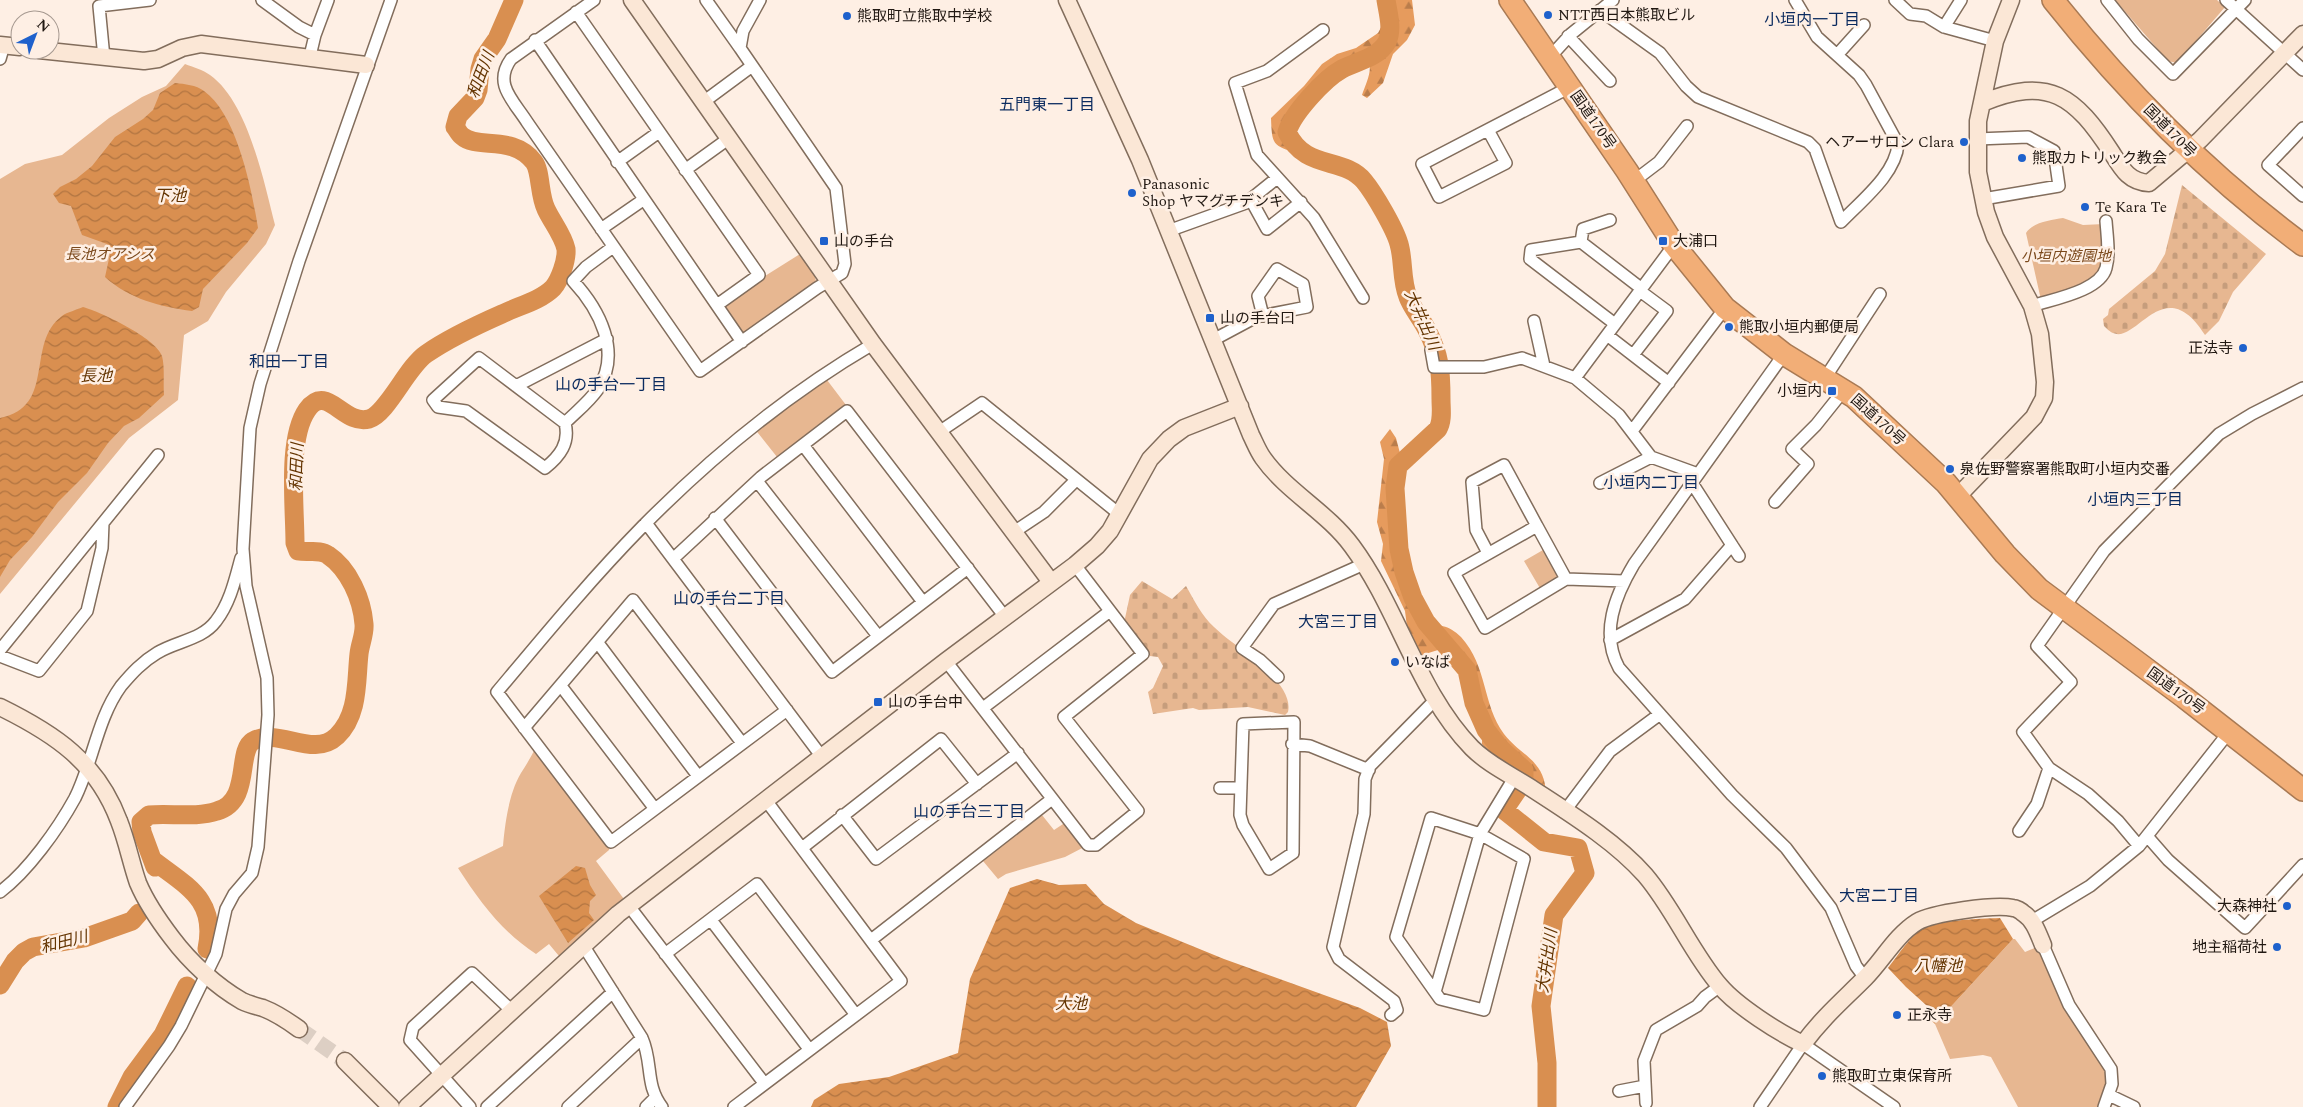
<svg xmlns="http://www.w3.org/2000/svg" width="2303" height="1107" font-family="Spectral,'Noto Sans JP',serif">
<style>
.forest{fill:url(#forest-firs)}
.cemetery{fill:url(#cemetery-stones)}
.park{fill:#e7b791}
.water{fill:url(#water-waves)}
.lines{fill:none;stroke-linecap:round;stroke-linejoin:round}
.river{stroke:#d98f50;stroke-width:19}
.secondary-tunnel{stroke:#ddcfc4;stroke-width:16;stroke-dasharray:16 8;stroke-linecap:butt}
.street-casing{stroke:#826d5c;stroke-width:14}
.secondary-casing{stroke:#826d5c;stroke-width:19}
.highway-casing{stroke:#a97a54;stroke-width:24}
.street{stroke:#fff;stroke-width:11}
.secondary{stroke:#fbe7d6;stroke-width:16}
.highway{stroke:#f2ae77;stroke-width:21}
.poi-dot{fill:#1e61cc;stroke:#feefe4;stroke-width:2}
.labels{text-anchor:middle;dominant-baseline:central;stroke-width:5;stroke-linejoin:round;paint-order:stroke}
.poi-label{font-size:15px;fill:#211812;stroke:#feefe4;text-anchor:start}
.street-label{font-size:15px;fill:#211812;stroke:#feefe4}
.park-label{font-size:15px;font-style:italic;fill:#7b491c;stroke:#feefe4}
.neighbourhood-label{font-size:16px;fill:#0b2b5f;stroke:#feefe4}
.water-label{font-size:16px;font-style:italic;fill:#643400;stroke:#feefe4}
</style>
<defs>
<pattern id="forest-firs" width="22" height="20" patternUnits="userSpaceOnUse" patternTransform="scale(1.25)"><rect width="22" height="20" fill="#e69b5d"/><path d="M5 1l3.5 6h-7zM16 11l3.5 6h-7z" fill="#ba7d4b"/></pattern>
<pattern id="cemetery-stones" width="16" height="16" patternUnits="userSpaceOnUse" patternTransform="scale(1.25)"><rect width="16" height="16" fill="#e7b791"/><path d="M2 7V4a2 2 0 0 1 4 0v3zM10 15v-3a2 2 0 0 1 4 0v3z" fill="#c69d7c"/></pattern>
<pattern id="water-waves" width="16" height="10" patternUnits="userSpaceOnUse" patternTransform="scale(1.25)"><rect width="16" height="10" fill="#d98f50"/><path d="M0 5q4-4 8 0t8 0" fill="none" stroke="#b07441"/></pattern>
</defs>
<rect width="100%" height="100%" fill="#feefe4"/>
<path class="forest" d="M1381 0H1412L1415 25 1407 40 1393 54 1383 83 1367 98 1362 95C1366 83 1375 67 1366 56 1326 71 1312 92 1287 124 1283 137 1289 143 1299 152L1298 153C1272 146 1272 144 1271 118L1304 86 1322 64 1337 54 1356 48 1378 33 1384 22Z
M1390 429 1396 438 1401 457C1379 498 1401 583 1423 622 1439 626 1448 624 1461 637 1488 667 1482 704 1504 734 1522 757 1545 760 1546 794L1490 754 1482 744V736L1471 718 1462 668 1455 666 1438 650 1422 655 1407 627 1405 611 1381 561 1383 544 1377 522 1384 459 1380 442Z"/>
<path class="cemetery" d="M2182 185 2266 254 2233 292 2219 321 2205 335C2164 270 2137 344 2113 333 2110 332 2106 328 2104 326L2103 319 2108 315 2109 309 2155 271 2165 254Z
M1142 581 1172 599 1186 586C1194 600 1202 616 1214 627 1234 647 1295 681 1288 712L1285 715 1248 707 1199 710 1193 708 1153 714 1148 692 1153 688 1163 666 1158 657 1150 656 1124 623 1130 595Z"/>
<path class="park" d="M2115 0H2217L2225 7 2177 63 2168 61Z
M185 64C193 67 203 70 210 75 248 102 264 182 275 225L266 244 226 292 208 321 184 335 178 400 129 438 0 594V179L25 164 62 155 109 118 142 97 166 86Z
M2063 218 2083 225 2104 224 2103 267 2091 282 2041 300 2026 233C2033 222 2051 220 2063 218Z
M800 254 815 276 817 288 742 342 717 306 759 275 765 276Z
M824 376 846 405 847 411 781 462 754 428Z
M1543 550 1557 575 1554 582 1541 590 1524 561Z
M537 745 611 842 609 850 596 861 629 906 564 962 549 944 536 954C502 932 480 902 458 868L503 846C505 823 509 793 521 773 527 764 532 755 537 745Z
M1038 810 1054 830 1069 820 1088 845 1065 857 1006 874 998 879 978 855Z
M2013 939H2015L2025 952 2037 947 2071 1020 2106 1071V1091L2100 1107H2018L1991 1057 1983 1055 1950 1059 1935 1024Z"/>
<path class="water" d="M175 83C185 84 196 85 204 91 237 114 252 190 258 228L247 243 203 289 199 307 192 311C161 307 129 299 105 277L110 254 107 244 82 235 71 206 59 203 53 194 60 187 76 179 92 166 115 137 143 119 153 110 160 93Z
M83 307C101 312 156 338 162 356 165 367 163 384 164 395L139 418 124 426 108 443 87 473 58 502 32 537 10 560 0 577V418C57 407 25 343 62 316 67 312 77 310 83 307Z
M576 866 585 868 590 885 596 895 590 901 589 913 594 920 568 943 539 896Z
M1037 879 1059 885 1086 884 1104 904 1136 923 1224 959 1360 1008 1387 1022 1391 1046 1356 1107H811L814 1100 839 1084 889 1077 958 1053 970 979 1010 888Z
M2000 918 2013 939 1935 1024 1931 1020 1930 1010 1926 1005 1906 987 1888 968C1896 958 1909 938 1919 931 1938 919 1978 919 2000 918Z"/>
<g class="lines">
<path class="river" d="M1386 0C1388 13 1393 29 1387 42 1378 58 1357 61 1342 69 1324 79 1293 113 1287 132 1305 171 1343 156 1364 181 1374 193 1395 229 1399 244 1404 261 1401 280 1408 297 1412 308 1421 318 1427 330 1440 355 1441 371 1441 399 1441 409 1443 420 1438 429L1398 466 1395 488 1399 549 1404 572 1413 598 1426 622 1467 670 1474 703 1486 730 1500 748 1524 770V777
M1519 788 1504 810 1544 842 1578 848 1585 873 1554 915 1541 1006 1547 1063V1107
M154 861C188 887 217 900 207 949
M155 867 142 832 141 822 149 815C171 813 196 818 217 811 252 801 236 751 253 741 279 727 313 759 337 736 359 715 356 681 359 654 360 644 365 634 364 624 362 599 349 569 328 555 320 549 308 553 298 551L295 543C295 507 287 439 307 410 327 382 343 426 369 419 387 414 407 367 426 354 449 338 477 325 502 314 518 306 540 301 553 288 560 280 567 260 566 249 563 235 552 222 546 209 539 195 541 171 534 162 513 134 477 150 462 136 459 134 457 129 455 127L458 116 475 98 478 90 480 69 483 59 497 39 514 0
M0 985 15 961 24 952 33 947 84 938 132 921 139 913
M117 1107 132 1077 163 1035 187 986"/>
<path class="secondary-tunnel" d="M299 1029 345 1061"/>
<defs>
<path id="street" d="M262 0 299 27 315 35
M594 0 511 59C493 84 513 100 527 122L700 371 817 288 842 273 845 264 836 188 740 48 743 31 760 0
M706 0 740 48
M1895 0 1910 14 1926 16 1944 27 1995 41
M2107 0 2138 39 2173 74 2245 0
M2226 0 2303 70
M1600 10 1660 53 1686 86 1698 97 1808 142 1815 149 1841 222C1861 201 1896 174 1898 144L1866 85 1859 75 1817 37 1795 0
M576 12 759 275 717 305
M1944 27 1961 0
M1323 30 1267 71 1235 83 1257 155 1314 218 1363 298
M1568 36 1610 81
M535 40 742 342
M1837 55 1864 25
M310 56 315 35 328 0
M1550 57 1571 34 1613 0
M104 58 99 6 150 0
M0 59 4 45
M702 103 752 66
M2303 128 2268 165 2303 196
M1488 130 1506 163 1439 197 1422 164 1570 87
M1977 139 2028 137 2054 151 2059 186 1983 199
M617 162 659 132
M685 170 728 139
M1634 181 1659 162 1687 126
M1251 200 1267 229 1301 202
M601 229 643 200
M1168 231 1246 203 1277 178
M1581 242 1583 229 1610 220
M2032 306C2053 299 2100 291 2106 268 2110 253 2107 236 2106 221
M1534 321 1544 366
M1615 324 1530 259 1531 250 1581 242 1642 289
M1607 335 1669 383
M1213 340 1256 317 1307 307 1303 284 1277 269 1258 296 1263 316
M1431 350 1434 367H1484L1522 358 1575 378 1619 415 1651 457 1698 474
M1784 354 1634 564C1615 596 1600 633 1619 668L1732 795 1786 848 1831 908 1856 966 1865 978
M1633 355 1667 311 1640 291
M479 358 565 423C570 443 560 456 545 468L466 411 438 407 433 400Z
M1575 378 1674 245
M1825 378 1880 294
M516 386 607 339
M565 423C576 412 589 402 598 389 622 352 599 309 573 281L586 267 613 247
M1632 431 1725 308
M939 432 982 403 1118 513
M803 445 923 602
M757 481 878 636
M1600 483 1651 457
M1692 483 1739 556
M1775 502 1808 464 1792 449 1816 425 1844 390
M715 518 832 672 968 568
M646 523 822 757
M1014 532 1044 512 1076 480
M1488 553 1476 530 1472 482 1504 465 1537 526
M674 558 761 477 847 411 1005 617
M1566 579 1537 526 1454 573 1485 628 1566 579 1624 581
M1610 640 1685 599 1732 545
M598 643 698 776
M0 650 158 455
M0 656 39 671 87 611 102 548 103 523
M946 661 1088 845H1096L1138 811 1064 717 1143 654 1075 565
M1278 677 1260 660 1242 648 1274 604 1364 564
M561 686 655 809
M983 708 1110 611
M787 710 611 842 497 692C544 636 591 579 642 527 710 458 789 393 873 344
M1294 722 1293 853 1269 869 1243 825 1240 815 1243 724Z
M524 728 633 600 742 743
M1292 744 1310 746 1369 770
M1220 788H1241
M1564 812 1610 751 1660 714
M842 815 876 859 1018 753
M2019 831 2037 804 2049 768
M1480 834 1524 859 1484 1010 1440 999 1435 992Z
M2147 836 2168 860 2245 928 2303 865
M2139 846 2118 821 2088 794 2049 768 2023 732 2071 682 2037 646 2104 551 2219 434 2252 414 2303 388
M802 848 941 739 977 784
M0 892C28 871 58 829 75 798 93 762 97 719 121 686 132 673 142 662 157 653 176 641 202 640 216 621 230 603 235 580 241 558
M629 906 764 1083
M711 920 809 1049
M2032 921 2090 886 2139 846 2229 732
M871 940 1052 799
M583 945 642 1038C653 1063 645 1085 662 1107
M2043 945 2069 1005 2111 1069 2112 1084 2104 1107
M665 954 757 884 856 1015
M1435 992 1396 937 1431 818 1480 834 1514 778
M1391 1015 1397 1010 1394 1001 1339 959 1333 947 1364 814 1365 779 1370 766 1436 699
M1619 1091 1645 1086
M2109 1095 2134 1107
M1646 1103 1644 1061 1656 1030 1697 1006 1705 997 1720 986
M125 1107 169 1046 181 1026 216 954 226 909 234 894 252 873 258 847 268 715 267 678 246 586 243 549 250 428 260 384 299 261 391 0
M470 1107 410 1040 413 1027 472 973 512 1011
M487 1107 613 992
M568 1107 642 1038
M646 1107 655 1098
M734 1107 901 981 765 799
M1760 1107 1803 1044 1894 1107"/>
<path id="secondary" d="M632 0 873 344 1051 582
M1067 0 1140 160 1251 435C1255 443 1258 451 1263 458 1287 492 1327 512 1352 546 1398 608 1418 693 1472 748 1488 764 1509 774 1528 786 1566 811 1614 840 1645 875 1674 909 1691 952 1720 986 1737 1006 1779 1033 1803 1044 1823 1017 1842 1001 1865 978 1882 961 1896 935 1917 922 1932 913 1995 904 2013 908 2016 908 2021 911 2023 913 2034 920 2038 933 2043 945
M0 45 20 47
M39 50 144 61 158 59 182 48 201 44 366 65
M1982 103C2049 75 2075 96 2112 153 2122 169 2129 182 2149 183L2200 140 2303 34
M1958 496 2034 417 2044 398 2045 382 2040 334 2032 306 1995 237 1986 212 1978 172V121L1995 41 2011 0
M0 707C55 734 97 762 119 821 127 841 131 863 138 883 146 902 159 921 172 938 190 962 216 986 242 1001 248 1004 256 1006 263 1008 276 1013 288 1021 299 1029
M345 1061 391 1107
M407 1107 618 914 946 661 1075 565 1097 546 1110 531 1150 459 1169 439 1184 428 1240 406"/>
<path id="highway" d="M1510 0 1627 171 1674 245 1725 308 1784 354 1854 397 1946 483 2005 554 2039 589 2184 697 2303 790
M2053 0C2126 92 2208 175 2303 245"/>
</defs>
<use href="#street" class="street-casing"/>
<use href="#secondary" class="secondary-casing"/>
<use href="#highway" class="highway-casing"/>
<use href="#street" class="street"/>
<use href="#secondary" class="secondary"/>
<use href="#highway" class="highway"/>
</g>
<g class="poi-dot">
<circle cx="1548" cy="15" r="5"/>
<circle cx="847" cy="16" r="5"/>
<circle cx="1964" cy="142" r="5"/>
<circle cx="2022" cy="158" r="5"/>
<circle cx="1132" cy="193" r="5"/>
<circle cx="2085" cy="207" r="5"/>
<rect x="819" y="236" width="10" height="10" rx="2.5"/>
<rect x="1658" y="236" width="10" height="10" rx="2.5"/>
<rect x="1205" y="313" width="10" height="10" rx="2.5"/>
<circle cx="1729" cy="327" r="5"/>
<circle cx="2243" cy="348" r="5"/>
<rect x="1827" y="386" width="10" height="10" rx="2.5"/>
<circle cx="1950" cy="469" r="5"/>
<circle cx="1395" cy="662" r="5"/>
<rect x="873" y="697" width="10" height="10" rx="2.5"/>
<circle cx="2287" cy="906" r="5"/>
<circle cx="2277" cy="947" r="5"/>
<circle cx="1897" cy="1015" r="5"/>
<circle cx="1822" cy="1076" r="5"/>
</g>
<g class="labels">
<g class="poi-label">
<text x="1558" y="15">NTT西日本熊取ビル</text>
<text x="857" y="16">熊取町立熊取中学校</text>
<text x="1954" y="142" text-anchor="end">ヘアーサロン Clara</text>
<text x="2032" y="158">熊取カトリック教会</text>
<text x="1142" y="184">Panasonic<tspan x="1142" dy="17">Shop ヤマグチデンキ</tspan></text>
<text x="2095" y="207">Te Kara Te</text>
<text x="834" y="241">山の手台</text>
<text x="1673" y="241">大浦口</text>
<text x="1220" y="318">山の手台口</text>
<text x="1739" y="327">熊取小垣内郵便局</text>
<text x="2233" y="348" text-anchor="end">正法寺</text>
<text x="1822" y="391" text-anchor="end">小垣内</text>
<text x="1960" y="469">泉佐野警察署熊取町小垣内交番</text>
<text x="1405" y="662">いなば</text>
<text x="888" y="702">山の手台中</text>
<text x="2277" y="906" text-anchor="end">大森神社</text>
<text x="2267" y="947" text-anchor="end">地主稲荷社</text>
<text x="1907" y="1015">正永寺</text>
<text x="1832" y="1076">熊取町立東保育所</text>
</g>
<g class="street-label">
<text transform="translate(1593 120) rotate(55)">国道170号</text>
<text transform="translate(2170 131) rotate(45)">国道170号</text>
<text transform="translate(1878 420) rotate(42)">国道170号</text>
<text transform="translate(2176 691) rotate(36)">国道170号</text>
</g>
<g class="park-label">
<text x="110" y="254">長池オアシス</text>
<text x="2066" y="256">小垣内遊園地</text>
</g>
<g class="neighbourhood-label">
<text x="1812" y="20">小垣内一丁目</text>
<text x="1047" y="105">五門東一丁目</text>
<text x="289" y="362">和田一丁目</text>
<text x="611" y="385">山の手台一丁目</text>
<text x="1651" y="483">小垣内二丁目</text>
<text x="2135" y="500">小垣内三丁目</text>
<text x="729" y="599">山の手台二丁目</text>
<text x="1338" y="622">大宮三丁目</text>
<text x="969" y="812">山の手台三丁目</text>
<text x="1879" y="896">大宮二丁目</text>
</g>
<g class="water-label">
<text transform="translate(481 75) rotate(-69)">和田川</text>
<text x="170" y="196">下池</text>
<text transform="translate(1422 320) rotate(66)">大井出川</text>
<text x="96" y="376">長池</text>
<text transform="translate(297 467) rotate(-88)">和田川</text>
<text transform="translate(64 942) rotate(-14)">和田川</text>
<text transform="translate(1547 961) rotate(-82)">大井出川</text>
<text x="1938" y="966">八幡池</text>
<text x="1071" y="1004">大池</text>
</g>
</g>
<g transform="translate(35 35) rotate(42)"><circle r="24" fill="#feefe4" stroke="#a69990"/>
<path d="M0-4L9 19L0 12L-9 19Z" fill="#1e61cc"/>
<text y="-8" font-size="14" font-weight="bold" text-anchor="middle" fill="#211812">N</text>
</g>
</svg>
